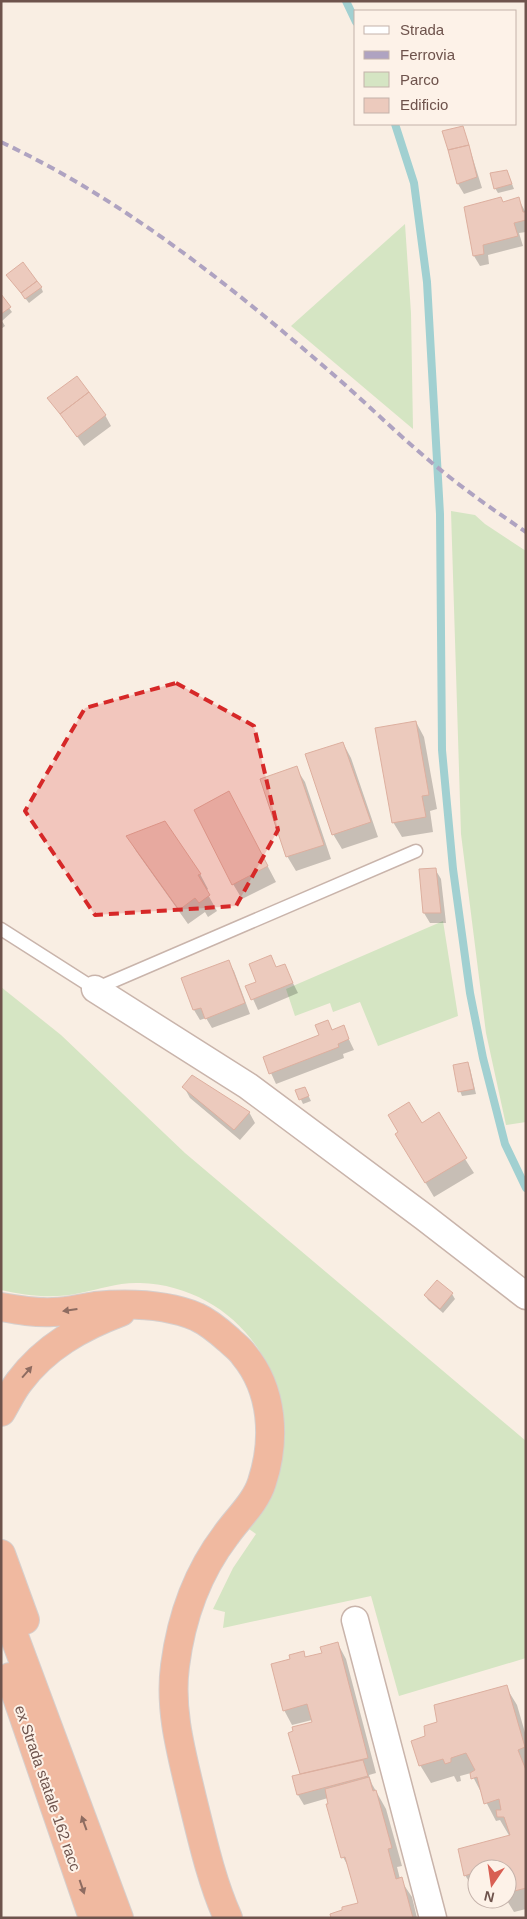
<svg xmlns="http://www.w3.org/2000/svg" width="527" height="1919" font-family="Helvetica,sans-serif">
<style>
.green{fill:#d5e5c3}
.shadow{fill:#0003}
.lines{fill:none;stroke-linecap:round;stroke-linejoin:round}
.stream{stroke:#a1d0d1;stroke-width:8}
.building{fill:#eccabd;stroke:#ddaf9f}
.service-casing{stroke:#c9b4ab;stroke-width:15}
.minor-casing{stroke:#c9b4ab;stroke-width:29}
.trunk-casing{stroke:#d6cfcd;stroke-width:30}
.service{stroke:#fff;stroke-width:12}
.minor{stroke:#fff;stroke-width:26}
.trunk{stroke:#f0b9a0;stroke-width:28}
.rail{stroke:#afa3c1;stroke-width:4;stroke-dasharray:8 5;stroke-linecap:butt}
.oneway{fill:#8e6c61}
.marked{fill:#d62828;fill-opacity:0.2;stroke:#d62828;stroke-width:4;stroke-dasharray:10 6;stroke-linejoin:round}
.labels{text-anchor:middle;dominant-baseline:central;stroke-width:4;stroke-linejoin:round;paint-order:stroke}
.street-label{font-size:15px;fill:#6e534c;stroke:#fdf2e8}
</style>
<rect width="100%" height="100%" fill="#f9eee3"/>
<path class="green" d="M405 224 411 313 413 429 291 326Z
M451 511 475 515 485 524 526 551V1122L506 1125 486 1033 461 834Z
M443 921 458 1016 378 1046 360 1002 333 1012 330 1003 295 1016 286 989Z
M1 987 61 1035 185 1153 526 1441V1658L399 1696 371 1596 223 1628 225 1612 213 1609 233 1568 256 1534 249 1529C254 1520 262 1512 266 1503 269 1497 283 1417 282 1410 271 1339 212 1285 140 1283 119 1282 100 1289 80 1293 55 1299 26 1296 1 1290Z"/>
<path class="shadow" d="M469 146 482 188 464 194 458 184 449 151Z
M507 171 514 189 498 193 495 188Z
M518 198 526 213V232L519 233 523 246 488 255 489 264 480 266 474 256 503 203Z
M11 280 41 287 43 292 29 303Z
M1 297 12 312 2 321 5 326 1 329Z
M49 398 105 415 111 426 84 446Z
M416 722 424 737 437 809 430 811 433 832 402 837 393 822Z
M343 743 351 758 378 837 342 849 333 834Z
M296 768 305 782 331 859 296 871 287 856Z
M237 808 276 882 242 899 233 884Z
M128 837 200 874 208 889 206 891 217 911 208 917 205 912 188 924 136 851Z
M435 869 441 879 446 923H430L424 913Z
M228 961 234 971 250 1014 212 1028 206 1018 200 1020 194 1010 183 979Z
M284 965 298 993 258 1010 253 999 258 982 277 968Z
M327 1021 333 1031 343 1027 354 1050 343 1054 344 1058 276 1084 271 1073 320 1036Z
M467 1063 470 1068 476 1094 462 1096 460 1091Z
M184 1087 249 1112 255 1123 240 1140 190 1098Z
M297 1091 307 1093 311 1101 303 1104Z
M421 1124 465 1159 474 1173 434 1197 397 1135Z
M452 1294 455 1299 443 1313 428 1300 425 1295Z
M338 1644 346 1659 376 1773 369 1775 372 1784 386 1809 402 1866 397 1867 400 1879 412 1897 417 1918H332L359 1904 350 1870 343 1857 328 1798 304 1805 298 1795 293 1777 301 1775 290 1734 313 1723 312 1720 292 1725 284 1710 292 1660 303 1653 306 1658 323 1654Z
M506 1687 517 1705 526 1736V1909L514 1912 506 1899 507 1869H477L476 1893 465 1875 510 1837 500 1820 496 1821 471 1773 460 1776 461 1781 457 1782 454 1776 431 1783 420 1765 426 1737 438 1723Z"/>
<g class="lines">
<path class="stream" d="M346 1 356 22
M395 124 414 183 427 282 440 514 442 750 453 869 470 993 483 1058 505 1144 526 1188"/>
</g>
<path class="building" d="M463 126 469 145 448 150 442 131Z
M469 145 477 177 457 184 448 150Z
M507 170 512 184 494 189 490 173Z
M501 197 503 202 519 197 523 212H526V220L514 223 518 236 483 245 484 254 473 256 464 207Z
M23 262 37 281 21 293 6 275Z
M37 281 42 287 25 299 21 293Z
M1 294 11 307 1 314Z
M77 376 89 392 60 414 47 398Z
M89 392 106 415 77 437 60 414Z
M416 721 429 795 422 796 426 817 392 823 375 728Z
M343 742 371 822 332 835 305 754Z
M297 766 324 845 286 857 260 779Z
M229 791 268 866 232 885 194 810Z
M165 821 201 874 198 875 210 895 199 903 195 898 179 910 126 836Z
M436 868 441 913H423L419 869Z
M271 955 276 967 285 964 293 983 251 1000 245 986 256 982 249 964Z
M229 960 245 1003 205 1019 201 1008 193 1010 181 978Z
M328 1020 332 1030 344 1025 349 1039 338 1044 339 1047 269 1074 263 1057 319 1035 315 1025Z
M468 1062 474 1089 458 1092 453 1065Z
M192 1075 250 1112 234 1130 182 1087Z
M305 1087 309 1096 299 1100 295 1090Z
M409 1102 422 1123 439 1112 467 1158 425 1183 395 1134 398 1132 388 1115Z
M437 1280 453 1293 440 1309 424 1295Z
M338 1642 368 1758 300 1774 288 1733 293 1731 292 1727 312 1722 307 1704 283 1711 271 1664 290 1659 289 1655 304 1651 305 1657 322 1653 320 1647Z
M507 1685 525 1747 518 1750 526 1770V1888L507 1893V1869H477V1872L464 1876 458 1849 510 1835 504 1817H497L496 1810H501L499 1799 484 1804 477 1777 471 1779 470 1773 475 1770 466 1753 451 1758V1762L445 1764 443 1759 419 1766 411 1741 425 1736 424 1726 437 1722 434 1705Z
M363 1760 368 1776 297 1795 292 1776Z
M369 1777 373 1791 376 1790 392 1848 388 1849 396 1879 402 1877 413 1918H331L330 1914 342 1910V1907L358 1903 345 1857 341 1858 326 1804H328L325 1789Z"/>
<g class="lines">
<defs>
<path id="service" d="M1 929 95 989 416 851"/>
<path id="minor" d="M95 989 248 1086 424 1217 526 1296
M355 1620 433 1918"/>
<path id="trunk" d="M1 1307C18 1310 35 1313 53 1312 67 1312 81 1308 95 1306 129 1303 166 1304 197 1317 208 1322 220 1332 229 1340 234 1345 240 1349 244 1355 273 1390 276 1439 262 1482 256 1502 238 1518 226 1535 197 1573 181 1619 175 1666 169 1711 182 1755 192 1798 202 1838 211 1880 228 1918
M1 1412C7 1402 12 1391 19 1382 45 1347 81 1327 121 1312
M1 1554 25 1620
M1 1601 119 1918
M10 1677 93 1918"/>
</defs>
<use href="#service" class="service-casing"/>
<use href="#minor" class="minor-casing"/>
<use href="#trunk" class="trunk-casing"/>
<use href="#service" class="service"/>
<use href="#minor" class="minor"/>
<use href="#trunk" class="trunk"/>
<path class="rail" d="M1 142C122 199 226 282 327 369 369 405 408 445 452 479 476 498 501 515 526 532"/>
</g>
<defs><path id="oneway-solid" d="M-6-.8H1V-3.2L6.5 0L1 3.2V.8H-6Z" transform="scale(1.25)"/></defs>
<g class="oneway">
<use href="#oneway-solid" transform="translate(70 1310) rotate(172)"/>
<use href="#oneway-solid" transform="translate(27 1372) rotate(-49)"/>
<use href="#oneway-solid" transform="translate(84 1823) rotate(-110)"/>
<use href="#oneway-solid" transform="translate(82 1887) rotate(71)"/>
</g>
<path class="marked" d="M176 683 254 726 278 830 236 906 95 915 25 811 85 708Z"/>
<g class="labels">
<g class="street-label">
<text transform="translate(48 1788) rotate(71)">ex Strada statale 162 racc</text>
</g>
</g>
<rect width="527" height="1919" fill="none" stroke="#6e534c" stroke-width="5"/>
<rect x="354" y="10" width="162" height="115" fill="#fdf2e8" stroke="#c4b2aa"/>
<rect x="364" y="26" width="25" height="8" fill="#ffffff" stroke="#c4b2aa"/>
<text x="400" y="35" font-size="15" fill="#6e534c">Strada</text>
<rect x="364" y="51" width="25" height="8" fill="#afa3c1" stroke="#c4b2aa"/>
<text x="400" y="60" font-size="15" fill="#6e534c">Ferrovia</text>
<rect x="364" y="72" width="25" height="15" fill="#d5e5c3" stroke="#c4b2aa"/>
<text x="400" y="85" font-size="15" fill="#6e534c">Parco</text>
<rect x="364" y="98" width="25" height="15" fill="#eccabd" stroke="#c4b2aa"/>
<text x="400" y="110" font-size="15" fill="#6e534c">Edificio</text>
<g transform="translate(492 1884) rotate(193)"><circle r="24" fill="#fdf2e8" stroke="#c4b2aa"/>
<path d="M0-4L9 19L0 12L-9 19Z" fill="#d85f53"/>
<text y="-8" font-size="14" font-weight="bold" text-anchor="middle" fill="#6e534c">N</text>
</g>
</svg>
